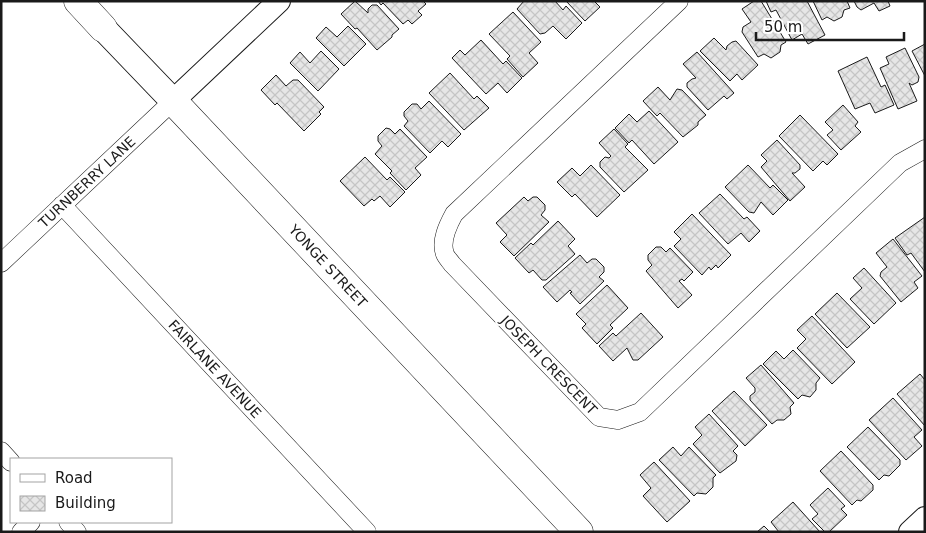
<svg xmlns="http://www.w3.org/2000/svg" width="926" height="533" font-family="'DejaVu Sans',sans-serif">
<style>
.building{fill:url(#building-cross-hatch);stroke:#1a1a1a}
.lines{fill:none;stroke-linecap:round;stroke-linejoin:round}
.minor-casing{stroke:#1a1a1a;stroke-width:19}
.tertiary-casing{stroke:#1a1a1a;stroke-width:24}
.secondary-casing{stroke:#1a1a1a;stroke-width:27}
.primary-casing{stroke:#1a1a1a;stroke-width:29}
.minor{stroke:#fff;stroke-width:18}
.tertiary{stroke:#fff;stroke-width:22}
.secondary{stroke:#fff;stroke-width:25}
.primary{stroke:#fff;stroke-width:28}
.labels{text-anchor:middle;dominant-baseline:central;stroke-width:4;stroke-linejoin:round;paint-order:stroke}
.street-label{font-size:14px;fill:#1a1a1a;stroke:#fff}
</style>
<defs>
<pattern id="building-cross-hatch" width="8" height="8" patternUnits="userSpaceOnUse" patternTransform="scale(1.25)"><rect width="8" height="8" fill="#e6e6e6"/><path d="M0 0l8 8M0 8l8-8" fill="none" stroke="#c5c5c5"/></pattern>
</defs>
<rect width="100%" height="100%" fill="#fff"/>
<path class="building" d="M355 1 368 13V9L372 5H377L399 29 392 35V37L377 50 357 28 355 29 341 14Z
M378 1H423L426 4 418 11 422 15 412 24 408 20 403 24 383 3 381 5Z
M524 1H555L563 10 566 6 582 23 566 39 553 26 545 33 540 34 517 9Z
M566 1H594L600 7 585 21Z
M754 1H761L786 42 781 45 780 52 771 58 764 54 758 57 742 32 743 27 751 22 742 9Z
M766 1H807L825 35 808 44 802 34 792 40 776 10 771 12Z
M813 1H847L850 8 844 10 842 17 834 21 827 17 822 20Z
M854 1H888L890 6 879 11 874 3 861 10 857 7Z
M513 12 541 42 529 53 538 63 523 77 507 59 510 56 489 34Z
M348 26 366 44 344 66 316 38 326 27 337 37Z
M714 38 726 50 727 46 732 42 736 41 758 65 742 80 737 74 730 81 700 51Z
M481 40 503 64 506 61 522 78 507 93 498 83 486 94 452 58 460 50 465 55Z
M925 44V76L912 51Z
M905 48 919 77 918 82 912 85 909 83 917 101 898 109 880 68 889 64 886 57Z
M321 51 339 69 318 91 290 63 300 52 310 63Z
M697 52 734 93 727 99 724 96 708 110 687 87V83L692 79 696 78 683 64Z
M867 57 881 87 885 85 894 105 875 113 870 103 855 109 838 71Z
M450 73 474 99 477 96 489 108 464 130 429 93Z
M276 75 286 86 293 80H298L324 107 319 112 321 114 304 131 277 103 275 105 261 90Z
M658 87 670 100 677 89 682 90 706 115 698 122V125L683 137 660 113 657 116 643 101Z
M429 101 461 134 448 147 442 141 430 153 404 126 408 121 404 116V112L412 104H417L421 109Z
M843 105 858 122 855 126 861 132 841 150 827 135 833 130 825 122Z
M649 111 678 142 654 164 632 140 629 143 615 128 629 114 637 122Z
M800 115 838 154 827 165 823 161 813 171 779 136Z
M386 128 390 129 395 134 400 129 427 157 415 168 421 175 406 190 390 173 392 171 375 154 382 146 378 141V136Z
M614 129 628 144 625 147 648 170 624 192 600 167V162L605 157 609 158 611 156 599 143Z
M777 140 800 165V169L795 173H792L805 187 790 201 761 167 767 161 761 155Z
M365 157 387 180 390 177 405 192 390 207 380 196 374 201 372 199 364 206 340 181Z
M591 165 620 195 597 217 575 194 572 197 557 182 572 168 580 176Z
M748 165 770 188 773 185 788 200 773 215 761 202 754 213 749 212 725 187Z
M720 194 744 219 747 217 760 231 749 242 741 233 728 244 699 213Z
M524 197 528 201 533 197H537L545 205V210L541 215 549 222 514 256 500 242 507 235 496 223Z
M692 214 731 255 718 268 716 265 711 270 709 267 702 275 674 246 681 239 674 232Z
M925 217V272L911 253 907 255 895 238Z
M558 221 575 239 568 246 575 254 546 280H542L533 270 529 273 515 258 531 243 533 245Z
M893 239 922 276 914 282 918 288 901 302 880 276 881 272 887 267 876 253Z
M656 247H661L666 252 670 248 693 272 684 281 682 279 679 281 692 295 678 308 646 271 652 265 648 260V255Z
M580 255 587 263 592 259H596L604 267V272L599 277 604 281 580 304 570 293 572 292 570 290 557 302 543 287Z
M864 268 896 303 874 324 850 299 862 288 853 278Z
M607 285 628 308 610 325 613 328 597 344 582 328 586 324 576 314Z
M837 293 870 327 847 348 815 314Z
M641 313 663 337 638 360H633L627 348 613 361 599 346 613 333 616 336Z
M812 316 855 362 832 384 797 348 806 339 797 330Z
M793 350 820 378 816 383V390L810 397 802 395 798 399 763 364 776 351 784 359Z
M761 365 794 403 790 407 791 414 784 420H777L772 424 750 400V396L755 392V388L746 378Z
M920 374 925 380V426L897 394Z
M734 391 767 425 745 446 712 411Z
M893 398 922 430 914 437 922 446 906 460 869 420Z
M709 414 738 446 733 451 737 455 736 461 720 473 693 444 702 435 695 427Z
M868 427 900 460V465L889 476 884 475 879 480 847 447Z
M673 447 681 456 689 447 716 475 713 478V487L706 494 697 493 694 496 659 460Z
M841 451 873 485V490L861 501 857 500 852 505 820 471Z
M654 462 690 501 667 522 643 496 651 488 640 475Z
M828 488 845 506 841 509 847 515 829 532H825L812 519 818 514 810 505Z
M793 502 820 532H779L771 522Z
M764 526 770 532H757Z"/>
<g class="lines">
<defs>
<path id="minor" d="M679 1 454 214C448 225 440 241 445 254 446 257 450 261 452 264L599 417 618 420 640 412 900 163 925 149
M62 205 367 532
M1 263 173 101
M1 451 11 462
M68 522 77 532
M21 532 31 522"/>
<path id="tertiary" d="M173 101 279 1
M910 532 925 518"/>
<path id="secondary" d="M103 28 173 101"/>
<path id="primary" d="M78 1 103 28
M173 101 579 532"/>
</defs>
<use href="#minor" class="minor-casing"/>
<use href="#tertiary" class="tertiary-casing"/>
<use href="#secondary" class="secondary-casing"/>
<use href="#primary" class="primary-casing"/>
<use href="#minor" class="minor"/>
<use href="#tertiary" class="tertiary"/>
<use href="#secondary" class="secondary"/>
<use href="#primary" class="primary"/>
</g>
<g class="labels">
<g class="street-label">
<text transform="translate(87 182) rotate(-43)">TURNBERRY LANE</text>
<text transform="translate(328 266) rotate(47)">YONGE STREET</text>
<text transform="translate(549 365) rotate(46)">JOSEPH CRESCENT</text>
<text transform="translate(215 369) rotate(47)">FAIRLANE AVENUE</text>
</g>
</g>
<rect width="926" height="533" fill="none" stroke="#1a1a1a" stroke-width="5"/>
<rect x="10" y="458" width="162" height="65" fill="#ffffff" stroke="#a3a3a3"/>
<rect x="20" y="474" width="25" height="8" fill="#ffffff" stroke="#a3a3a3"/>
<text x="55" y="483" font-size="15" fill="#1a1a1a">Road</text>
<rect x="20" y="496" width="25" height="15" fill="url(#building-cross-hatch)" stroke="#a3a3a3"/>
<text x="55" y="508" font-size="15" fill="#1a1a1a">Building</text>
<path d="M756 32v8h148v-8" fill="none" stroke="#1a1a1a" stroke-width="2.5"/>
<text x="764" y="32" font-size="15" fill="#1a1a1a" stroke="#ffffff" stroke-width="4" paint-order="stroke">50 m</text>
</svg>
